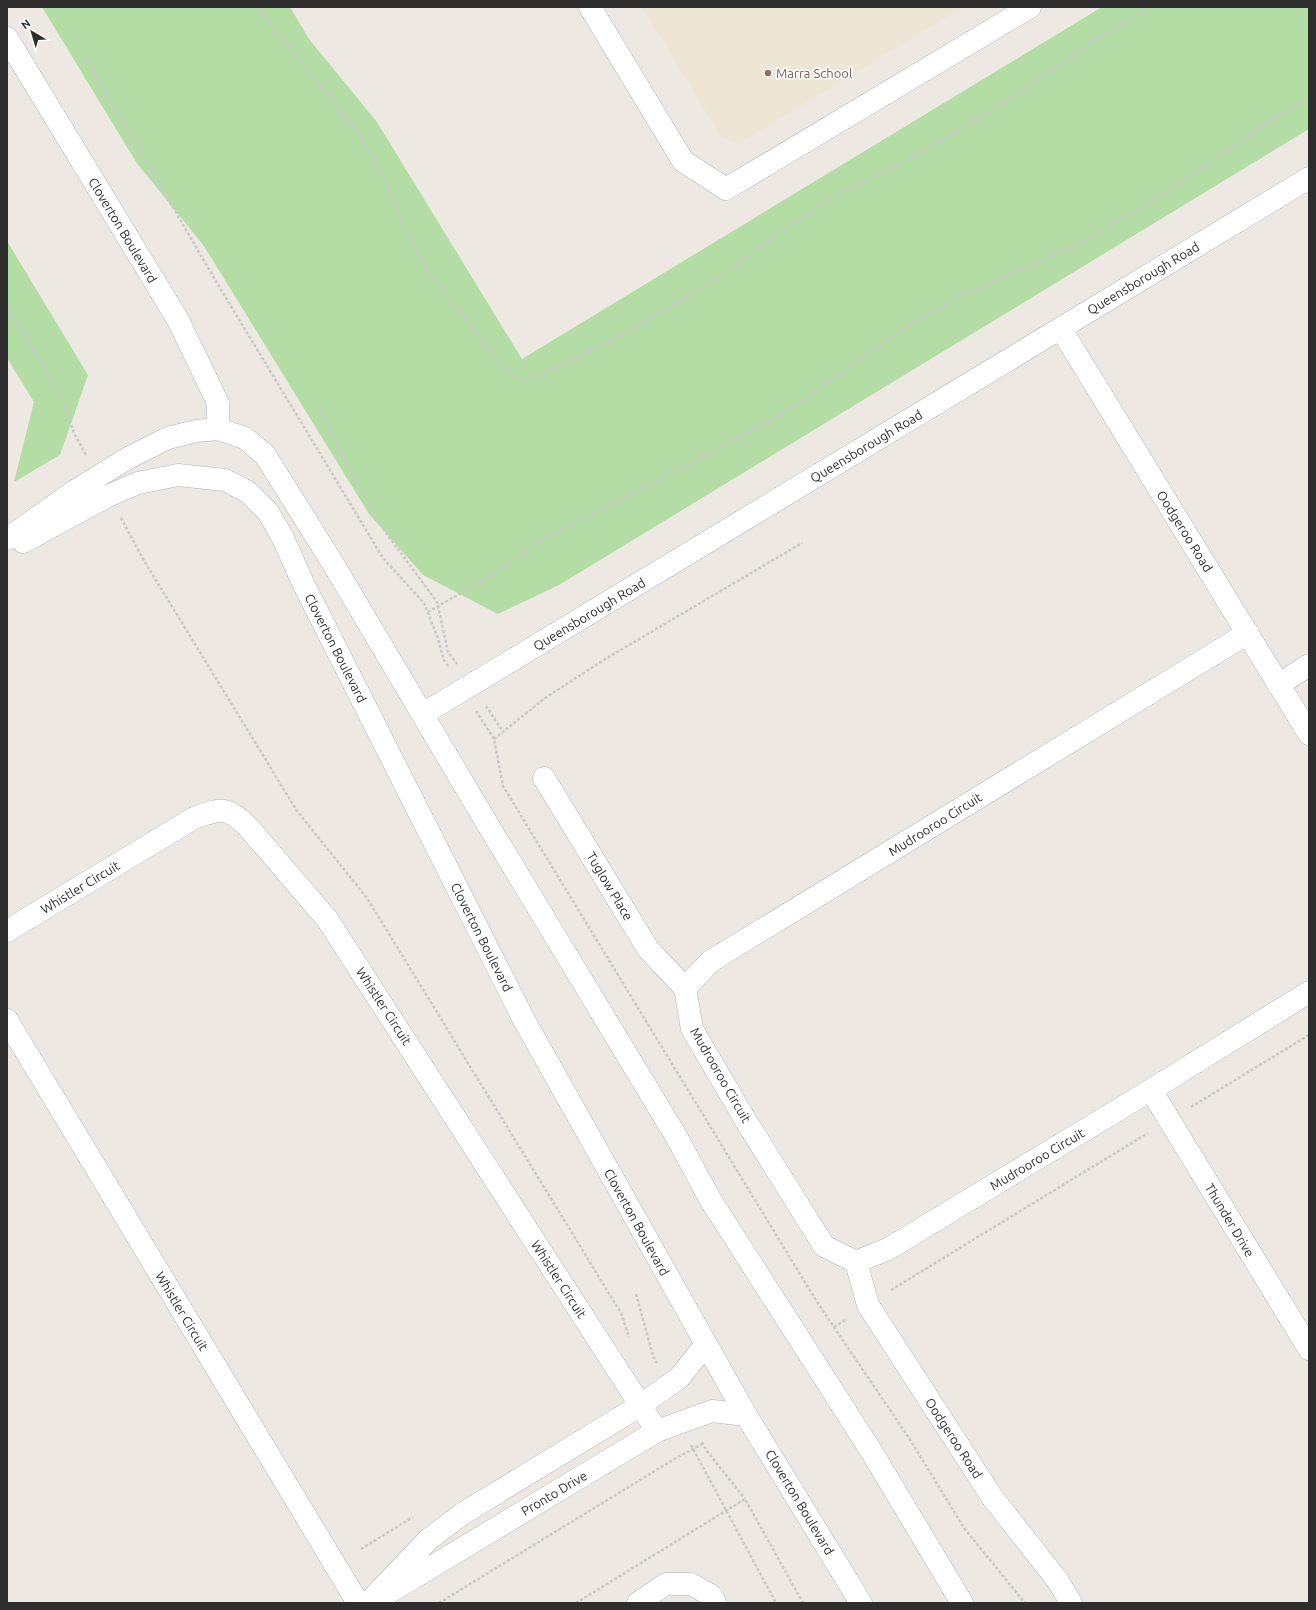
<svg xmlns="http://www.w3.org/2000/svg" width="1316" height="1610" font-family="Ubuntu,sans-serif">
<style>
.education{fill:#ede6d4}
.green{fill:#b4dda5}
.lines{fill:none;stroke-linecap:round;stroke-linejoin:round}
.minor-casing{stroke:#b2b3bc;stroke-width:23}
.path{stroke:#c9c9c9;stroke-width:2.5;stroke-dasharray:3 2;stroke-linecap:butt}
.minor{stroke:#fff;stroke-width:22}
.education-dot{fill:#8d6e63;stroke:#fff;stroke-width:1.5}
.labels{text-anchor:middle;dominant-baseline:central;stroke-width:3;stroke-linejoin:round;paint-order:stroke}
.education-label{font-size:13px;fill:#785e54;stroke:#fff;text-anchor:start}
.street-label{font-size:13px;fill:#2e2e2e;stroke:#fff}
</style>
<rect width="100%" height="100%" fill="#ede9e2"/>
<path class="education" d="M642 7H963L740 143 722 138Z"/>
<path class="green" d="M42 7H290L309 39 377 122 522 359 1102 7H1309V129L559 585 498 614 423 575 369 514 204 246 136 162Z
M7 241 88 375 60 455 14 482 34 402 7 358Z"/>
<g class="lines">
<defs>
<path id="minor" d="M590 7 683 161 726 189 1030 7
M7 38 178 320 218 403V429
M1061 329 1309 734
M7 539 73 492 128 458 168 438 196 431 218 429 245 438 265 455 332 562 491 830 676 1136 710 1199 873 1454 962 1603
M23 542 108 496 138 483 178 475 225 480 248 492 268 512 283 538 303 583 524 1020 706 1344 746 1415 861 1603
M1248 633 711 961 685 988 692 1029 746 1121 824 1246 856 1262 888 1249 1151 1090 1309 992
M1278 685 1309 665
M423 714 1309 178
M544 778 648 949 685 988
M7 931 194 818C221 808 227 806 248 827L327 919 657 1431
M7 1020 358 1603
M1151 1090 1309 1349
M856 1262 868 1305 992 1497 1058 1581 1071 1603
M385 1595 657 1431 712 1411 746 1415
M368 1603 429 1539 462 1514 641 1405 679 1378 706 1344
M638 1603 666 1584H691L712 1596 715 1603"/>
</defs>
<use href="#minor" class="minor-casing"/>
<path class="path" d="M257 7 357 131 383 175 405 229 427 269 498 362 518 380 538 376 620 336 713 282 782 231 836 195 918 155 1008 100 1097 39 1150 7
M87 60 217 283 383 558 424 603 437 636 444 660 449 668
M7 307 62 397 74 433 86 455
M320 409 344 458 384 530 437 602 448 652 457 664
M121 518 143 559 297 811 367 898 621 1313 629 1337
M428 612 485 579 550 535 694 462 789 410 902 330 959 297 1088 240 1178 185 1266 124 1309 97
M486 706 503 732
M476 711 494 739 503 786 817 1302 911 1441 964 1528 1025 1603
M494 739 545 698 607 658 802 543
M1191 1107 1309 1035
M891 1290 1148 1133
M636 1294 653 1356 657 1363
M834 1327 847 1319
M702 1442 707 1451 745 1499
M691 1445 776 1603
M361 1549 413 1517
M439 1603 676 1458 702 1444
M576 1603 745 1499 803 1603"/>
<use href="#minor" class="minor"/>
</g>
<circle class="education-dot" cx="768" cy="73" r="4"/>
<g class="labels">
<g class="education-label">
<text x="776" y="73">Marra School</text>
</g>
<g class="street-label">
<text transform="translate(123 230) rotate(59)">Cloverton Boulevard</text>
<text transform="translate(1143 278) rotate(-31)">Queensborough Road</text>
<text transform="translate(866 446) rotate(-31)">Queensborough Road</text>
<text transform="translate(1185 531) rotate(58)">Oodgeroo Road</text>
<text transform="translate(589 614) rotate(-31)">Queensborough Road</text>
<text transform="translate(336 648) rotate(63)">Cloverton Boulevard</text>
<text transform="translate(935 824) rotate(-32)">Mudrooroo Circuit</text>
<text transform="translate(610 886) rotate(59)">Tuglow Place</text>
<text transform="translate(80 887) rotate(-31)">Whistler Circuit</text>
<text transform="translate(482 937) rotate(63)">Cloverton Boulevard</text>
<text transform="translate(384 1006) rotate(57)">Whistler Circuit</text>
<text transform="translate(721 1075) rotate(60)">Mudrooroo Circuit</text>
<text transform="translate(1037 1159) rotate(-31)">Mudrooroo Circuit</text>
<text transform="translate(1230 1220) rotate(59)">Thunder Drive</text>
<text transform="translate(637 1222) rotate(61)">Cloverton Boulevard</text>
<text transform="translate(559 1279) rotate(57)">Whistler Circuit</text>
<text transform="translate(182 1311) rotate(59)">Whistler Circuit</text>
<text transform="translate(954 1438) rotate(57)">Oodgeroo Road</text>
<text transform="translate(554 1493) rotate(-31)">Pronto Drive</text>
<text transform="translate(800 1502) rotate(59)">Cloverton Boulevard</text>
</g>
</g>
<rect width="1316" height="1610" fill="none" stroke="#2e2e2e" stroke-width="16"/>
<g transform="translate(32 32) rotate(322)" stroke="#ffffff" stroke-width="3" paint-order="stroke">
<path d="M0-3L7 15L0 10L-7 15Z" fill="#2e2e2e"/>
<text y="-6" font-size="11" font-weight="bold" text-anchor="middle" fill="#2e2e2e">N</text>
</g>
</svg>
